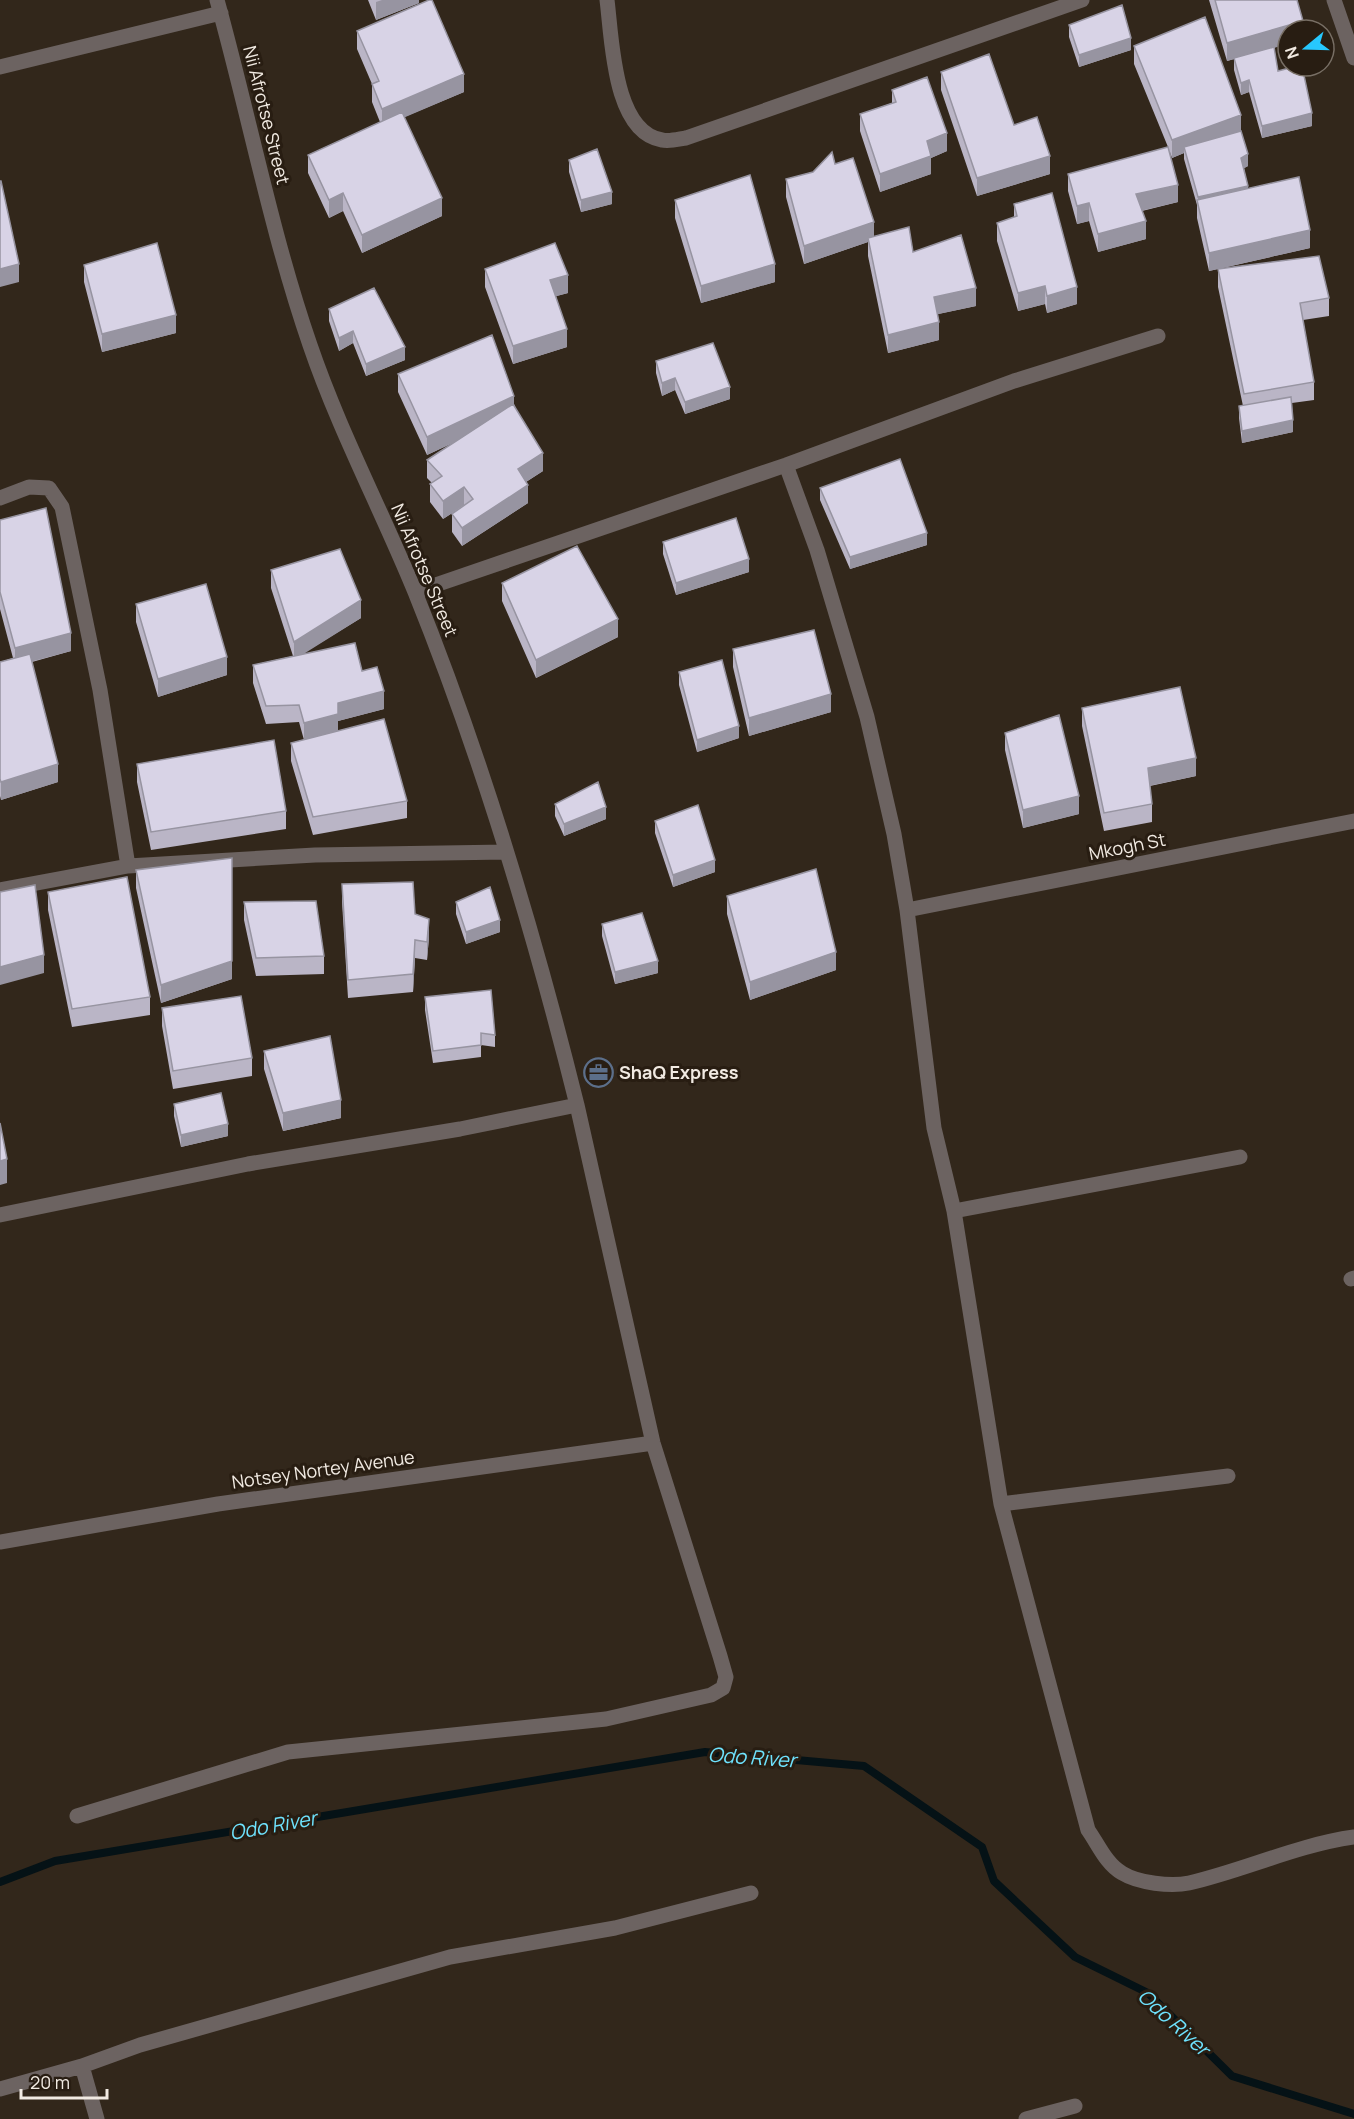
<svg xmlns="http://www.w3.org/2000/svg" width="1354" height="2119" font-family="Manrope,sans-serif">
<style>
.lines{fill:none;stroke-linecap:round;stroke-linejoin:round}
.stream{stroke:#051216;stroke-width:8}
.minor{stroke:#6c6361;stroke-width:15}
.wall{fill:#bab5c6}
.shaded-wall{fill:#9794a1}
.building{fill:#d8d3e6;stroke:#9794a1;stroke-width:1.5}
.labels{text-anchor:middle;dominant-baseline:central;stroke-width:6;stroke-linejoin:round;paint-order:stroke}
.street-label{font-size:18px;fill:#f1eae2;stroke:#281d12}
.poi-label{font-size:18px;font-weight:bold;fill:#f1eae2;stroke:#281d12;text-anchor:start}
.water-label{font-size:20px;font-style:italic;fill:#6ee2fd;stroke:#281d12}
</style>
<rect width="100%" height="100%" fill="#32271b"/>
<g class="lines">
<path class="stream" d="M0 1882 55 1861 705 1752 864 1766 982 1847 994 1881 1075 1957 1148 1993 1232 2076 1354 2114"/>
<path class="minor" d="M607 0C612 38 613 132 662 140 669 142 679 139 686 138L1082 0
M1334 0 1354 58
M0 67 221 13
M786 465 817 550 867 717 894 834 907 910 934 1128 954 1211 1001 1504 1088 1830C1098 1844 1106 1864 1122 1873 1138 1883 1171 1887 1189 1883 1245 1870 1297 1845 1354 1837
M0 498 29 487 49 488 62 507 100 690 128 866
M415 592 786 465 1014 381 1158 336
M0 890 128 866 315 855 506 852
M907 910 1354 821
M954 1211 1240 1157
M0 1215 248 1164 460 1129 577 1105C534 932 482 758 415 592 381 509 339 430 310 345 271 232 249 115 217 0
M1351 1279 1354 1278
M1001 1504 1228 1476
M0 1542 218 1504 653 1443
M77 1816 288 1752 606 1719 711 1695 723 1688 726 1677 720 1656 653 1443 577 1105
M82 2066 97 2119
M0 2089 82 2066 140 2045 450 1957 615 1928 751 1893
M1026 2119 1075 2106"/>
</g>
<path class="wall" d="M368 0H419V3L376 20Z
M1209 0H1297L1303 30 1274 48 1278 71 1312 126 1262 138 1249 92 1241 95 1234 70V59L1227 61Z
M1069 25 1131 50 1079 67 1069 37Z
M357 31 464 92 404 117 442 216 362 253 343 211 329 218 308 173V155L380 122 372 102V84L357 49Z
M1134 46 1241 133 1248 166 1244 168 1248 188 1310 248 1209 271 1197 218V205L1184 159V153L1172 158 1170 152 1178 202 1142 211 1146 239 1098 252 1089 221 1077 224 1068 191V174L1168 147 1134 64Z
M941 72 1014 125 1050 174 977 196 941 90Z
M892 90 947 151 931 158V174L880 192 860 131V114L892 103Z
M569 160 612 204 581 212 569 172Z
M835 164 874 237 913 252 976 306 938 314 939 340 888 353 868 256V242L804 264 786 197V179L813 172Z
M675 200 775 282 701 303 675 218Z
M1014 204 1077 304 1047 313 1045 304 1018 311 997 241V223L1014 217Z
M84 265 176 333 102 352 84 282Z
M485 269 568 293 556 296 567 347 513 364 485 287Z
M1218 269 1329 298V316L1303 320 1314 382V400L1292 403 1293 432 1242 443 1239 418V406H1243L1218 287Z
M329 309 405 360 366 376 353 343 339 351 329 321Z
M656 361 730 399 685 414 675 390 662 396 656 373Z
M398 374 514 404 543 471 526 482 528 503 462 546 452 532V514L465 505 443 519 430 502V484L432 483 427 478V460L457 441 427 455 398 392Z
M820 488 927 545 850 569 820 500Z
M0 520 71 651 32 662 58 782 1 800 0 796V662L13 658 0 609Z
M663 542 749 572 676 595 663 554Z
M271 570 361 618 302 654 362 671 384 709 338 721V731L407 801V818L313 835 291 761V743L304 740 299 722 266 724 253 683V665L293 656 271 588Z
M502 583 618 637 536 678 502 601Z
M136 604 227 675 158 697 136 622Z
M733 649 831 712 749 736 733 667Z
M679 672 739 738 697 752 679 685Z
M1082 708 1196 776 1150 786 1152 804V822L1104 831 1082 726Z
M1005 733 1079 814 1023 828 1005 750Z
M137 764 286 811V829L151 850 137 782Z
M555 804 606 819 564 836 555 816Z
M655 821 715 872 673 887 655 833Z
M136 870 232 979 161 1003 136 888Z
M342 884 415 914 429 937 427 960 415 958 413 992 348 998 342 902Z
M48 892 150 997V1015L72 1027 48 910Z
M727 896 836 970 750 1000 727 914Z
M244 902 324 956V974L256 976 244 920Z
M456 902 500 932 466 944 456 914Z
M602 924 658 973 615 984 602 936Z
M425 997 495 1035V1047L481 1045V1057L433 1063 425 1010Z
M162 1008 252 1058V1076L173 1089 162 1026Z
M264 1051 341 1118 283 1131 264 1069Z
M174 1104 228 1136 181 1147 174 1116Z"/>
<path class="shaded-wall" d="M382 0H419V3L376 20V2Z
M1303 21V30H1288V44L1227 61V43Z
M1131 38V50L1079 67V55Z
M464 74V92L382 127V109Z
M1249 80V92L1241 95V83Z
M1312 113V126L1262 138V126Z
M1241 115V133L1184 147V153L1172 158V140Z
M947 133V151L931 158V174L880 192V174L927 141Z
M1248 154V166L1241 170V158Z
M1050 156V174L977 196V178Z
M1178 185V202L1136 212V194Z
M1248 186V198L1198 205V197Z
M612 192V204L581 212V200Z
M343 193V211L329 218V200Z
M442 198V216L362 253V235Z
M1089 203V221L1077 224V206Z
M1146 221V239L1098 252V234Z
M874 222V240L868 238V242L804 264V246Z
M1310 230V248L1209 271V253Z
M19 264V282L0 287V269Z
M775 264V282L701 303V286Z
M568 275V293L550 298V280Z
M1045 286V304L1018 311V293Z
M1077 287V304L1047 313V296Z
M976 288V306L934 315V297Z
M176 315V333L102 352V334Z
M939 322V340L888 353V335Z
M567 329V347L513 364V346Z
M353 331V343L339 351V338Z
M405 347V360L366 376V364Z
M675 378V390L662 396V383Z
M730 387V399L685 414V402Z
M514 396V414L427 455V437Z
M1293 420V432L1242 443V431Z
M543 453V471L518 487V469Z
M528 485V503L462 546V528Z
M464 487V505L443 519V501Z
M927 533V545L850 569V557Z
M749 559V572L676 595V583Z
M361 600V618L294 660V642Z
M618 619V637L536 678V660Z
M71 633V651L15 666V648Z
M227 657V675L158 697V679Z
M384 691V709L338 721V732L304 741V723L338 703Z
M831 694V712L749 736V718Z
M739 726V738L697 752V740Z
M1196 758V776L1148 786V768Z
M58 764V782L1 800V782Z
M1079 796V814L1023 828V810Z
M606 807V819L564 836V824Z
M232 858V979L161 1003V985Z
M715 860V872L673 887V875Z
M429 919V937L427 960V942Z
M500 920V932L466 944V932Z
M415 940V958L413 992V974Z
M836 952V970L750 1000V982Z
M44 955V973L0 985V967Z
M658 961V973L615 984V972Z
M341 1100V1118L283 1131V1113Z
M228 1124V1136L181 1147V1135Z
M7 1159V1183L0 1185V1161Z"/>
<path class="building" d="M429 0H432L464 74 382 109 372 84 379 81 357 31Z
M1215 0H1297L1303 21 1227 43Z
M1122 5 1131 38 1079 55 1069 25Z
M1205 17 1241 115 1172 140 1134 46Z
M1274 47 1278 71 1297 66H1302L1312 113 1262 126 1249 80 1241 83 1234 58Z
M989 54 1014 125 1037 117 1050 156 977 178 941 72Z
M927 77 947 133 927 141 931 156 880 174 860 114 896 102 892 90Z
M402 112 442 198 362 235 343 193 329 200 308 155Z
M1241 131 1248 154 1241 158 1248 186 1198 197 1184 147Z
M1168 147 1178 185 1136 194 1146 221 1098 234 1089 203 1077 206 1068 174Z
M597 149 612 192 581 200 569 160Z
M832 152 835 164 853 158 874 222 804 246 786 179 813 172Z
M750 175 775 264 701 286 675 200Z
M1299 177 1310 230 1209 253 1197 200Z
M0 181H1L19 264 0 269Z
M1052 193 1077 287 1047 296 1045 286 1018 293 997 223 1017 216 1014 204Z
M909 227 913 252 961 235 976 288 934 297 939 322 888 335 868 238Z
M157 243 176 315 102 334 84 265Z
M555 243 568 275 550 280 567 329 513 346 485 269Z
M1319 256 1329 298 1300 303 1314 382 1244 394 1218 269Z
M374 288 405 347 366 364 353 331 339 338 329 309Z
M492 335 514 396 427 437 398 374Z
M713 343 730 387 685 402 675 378 662 383 656 361Z
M1291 397 1293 420 1242 431 1239 406Z
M513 404 543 453 518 469 528 485 462 528 452 514 473 499 464 487 443 501 430 484 442 476 427 460Z
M900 459 927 533 850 557 820 488Z
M46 508 71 633 15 648 0 592V520Z
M736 518 749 559 676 583 663 542Z
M577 546 618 619 536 660 502 583Z
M340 549 361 600 294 642 271 570Z
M206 584 227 657 158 679 136 604Z
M814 630 831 694 749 718 733 649Z
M355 643 362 671 377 667 384 691 338 703V714L304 723 299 705 266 706 253 665Z
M30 654 58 764 1 782 0 779V662Z
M722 660 739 726 697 740 679 672Z
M1180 687 1196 758 1148 768 1152 804 1104 813 1082 708Z
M1059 715 1079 796 1023 810 1005 733Z
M384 719 407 801 313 817 291 743Z
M274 740 286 811 151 832 137 764Z
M598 782 606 807 564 824 555 804Z
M698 805 715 860 673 875 655 821Z
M232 858V961L161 985 136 870Z
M816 869 836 952 750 982 727 896Z
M127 877 150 997 72 1009 48 892Z
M413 882 415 914 429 919 427 942 415 940 413 974 348 980 342 884Z
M35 885 44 955 0 967V892Z
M490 887 500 920 466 932 456 902Z
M316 901 324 956 256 958 244 902Z
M642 913 658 961 615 972 602 924Z
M491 990 495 1035 481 1033V1045L433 1051 425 997Z
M241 996 252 1058 173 1071 162 1008Z
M330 1036 341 1100 283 1113 264 1051Z
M221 1093 228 1124 181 1135 174 1104Z
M0 1123 7 1159 0 1161Z"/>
<defs>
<symbol id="office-ring" viewBox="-11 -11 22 22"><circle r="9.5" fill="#281d12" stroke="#5c6f8a" stroke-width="1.5"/><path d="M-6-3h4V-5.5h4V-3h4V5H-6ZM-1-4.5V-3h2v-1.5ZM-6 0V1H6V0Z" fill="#5c6f8a"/></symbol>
</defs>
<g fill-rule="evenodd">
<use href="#office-ring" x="582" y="1056" width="33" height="33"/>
</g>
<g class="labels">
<g class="street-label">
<text transform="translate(267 115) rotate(76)">Nii Afrotse Street</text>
<text transform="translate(425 570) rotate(67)">Nii Afrotse Street</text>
<text transform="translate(1127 846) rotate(-11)">Mkogh St</text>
<text transform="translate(323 1469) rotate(-8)">Notsey Nortey Avenue</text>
</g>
<g class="poi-label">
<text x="619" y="1072">ShaQ Express</text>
</g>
<g class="water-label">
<text transform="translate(752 1757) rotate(4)">Odo River</text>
<text transform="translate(273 1825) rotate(-10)">Odo River</text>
<text transform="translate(1174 2022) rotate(42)">Odo River</text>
</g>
</g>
<g transform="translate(1306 48) rotate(251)"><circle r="28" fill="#281d12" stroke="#786f65" stroke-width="1.5"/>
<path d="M0-4.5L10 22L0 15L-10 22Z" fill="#27c8fe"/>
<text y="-9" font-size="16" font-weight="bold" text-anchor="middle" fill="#f1eae2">N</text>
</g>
<path d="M21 2089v9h86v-9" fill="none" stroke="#f1eae2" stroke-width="3"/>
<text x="30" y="2089" font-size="18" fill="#f1eae2" stroke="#281d12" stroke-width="4.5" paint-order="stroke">20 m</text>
</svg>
